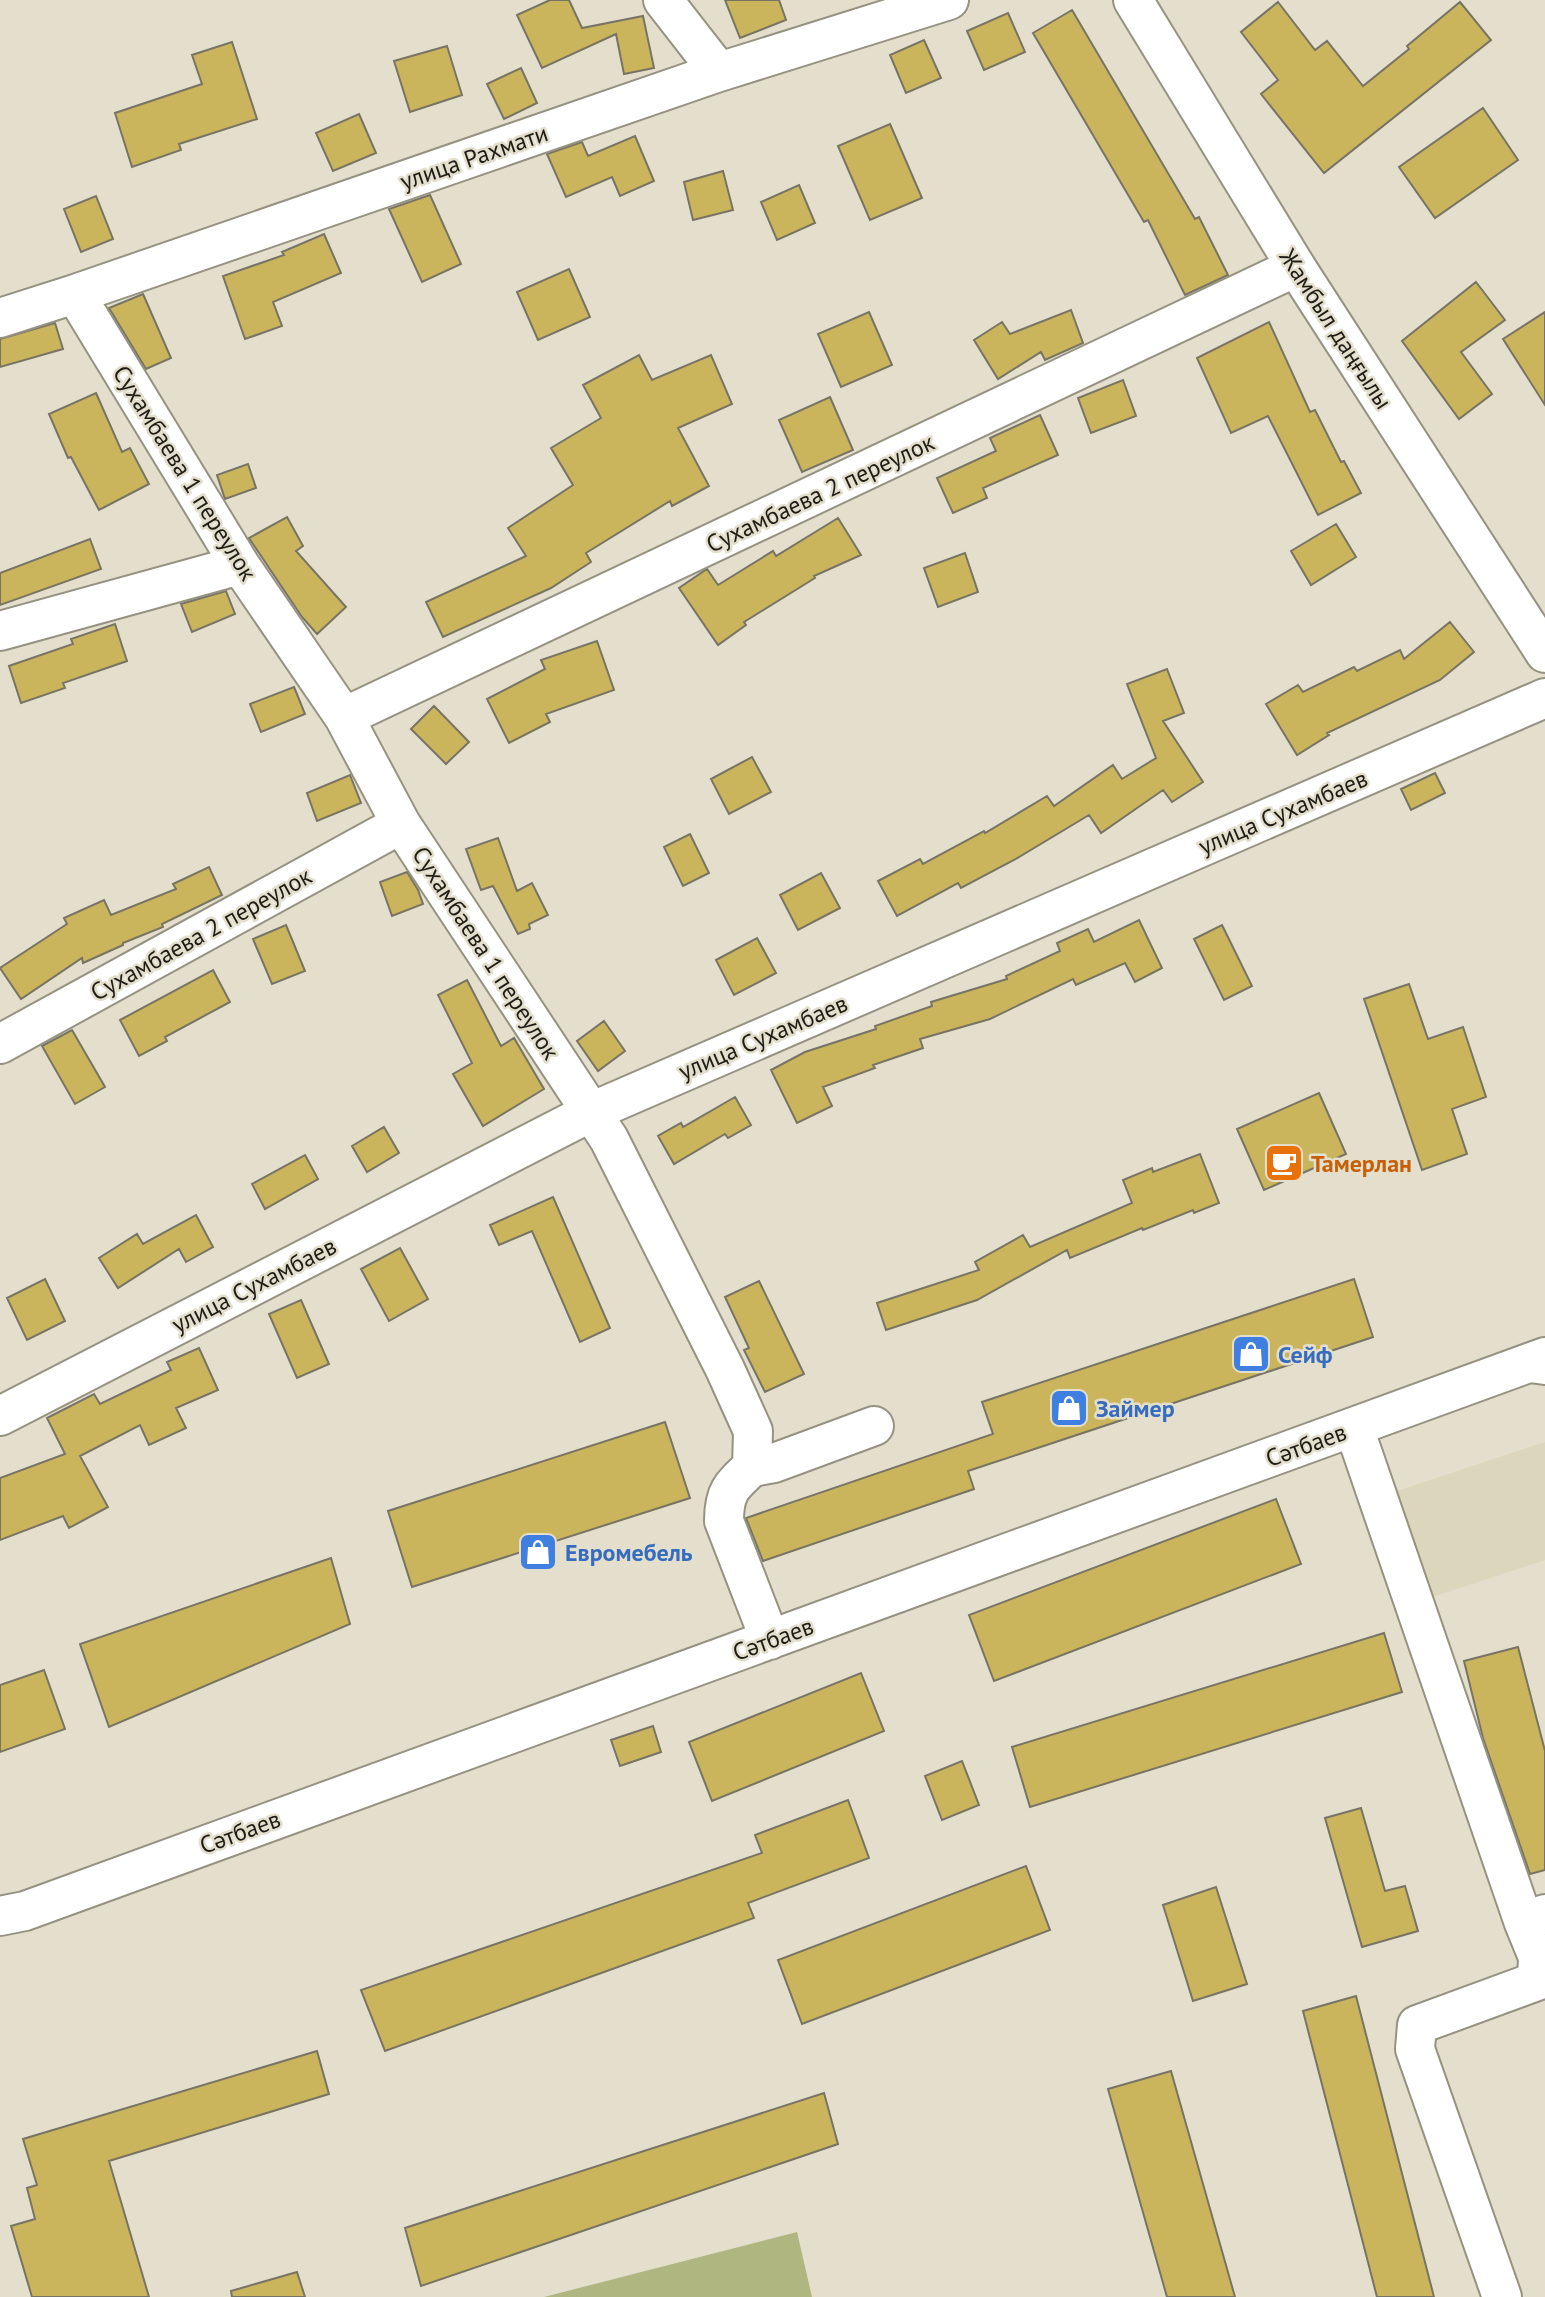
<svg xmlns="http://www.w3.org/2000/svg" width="1545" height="2297" font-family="'PT Sans',sans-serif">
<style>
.built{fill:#dcd6bc}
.green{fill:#afb67f}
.building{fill:#cbb55c;stroke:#787464;stroke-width:2}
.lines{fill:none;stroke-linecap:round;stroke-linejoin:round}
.minor-casing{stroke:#969281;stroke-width:42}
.major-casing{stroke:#969281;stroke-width:42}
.minor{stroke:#fff;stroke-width:38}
.major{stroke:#fff;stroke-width:38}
.labels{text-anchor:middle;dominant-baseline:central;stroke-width:5;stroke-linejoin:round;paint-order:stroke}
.street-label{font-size:24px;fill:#1d1c15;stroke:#e4dfcd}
.food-label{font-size:24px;font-weight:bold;fill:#c56008;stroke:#e4dfcd;text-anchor:start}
.shop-label{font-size:24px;font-weight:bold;fill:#366cbe;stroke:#e4dfcd;text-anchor:start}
</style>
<rect width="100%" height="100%" fill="#e4dfcd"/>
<path class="built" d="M1545 1442V1560L1426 1599 1391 1493Z"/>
<path class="green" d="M797 2232 812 2297H544Z"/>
<path class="building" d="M550 0H569L582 28 643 16 654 68 624 74 616 34 542 68 517 15Z
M725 0H779L786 20 740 38Z
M1278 2 1315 50 1327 41 1363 86 1409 49 1407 46 1460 2 1491 40 1324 173 1261 94 1278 80 1241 32Z
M1072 10 1195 219 1199 217 1228 275 1185 295 1148 220 1144 222 1033 33Z
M1008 13 1025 52 984 70 967 31Z
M924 40 941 78 906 93 890 55Z
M232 42 257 119 179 144 181 150 132 167 115 113 202 84 192 55Z
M447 46 462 95 410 112 394 61Z
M521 68 537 103 504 119 487 84Z
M1483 108 1518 160 1435 218 1399 167Z
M359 114 376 153 333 171 316 133Z
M890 124 922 198 870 220 838 146Z
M635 136 654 181 620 196 612 177 566 197 547 154 582 142 588 156Z
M723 171 733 210 693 220 684 182Z
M799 185 815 223 777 240 761 202Z
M430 195 461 264 422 282 389 209Z
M96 196 113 239 81 252 64 209Z
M324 234 341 273 273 302 282 326 245 339 223 276 284 255 282 252Z
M569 269 590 317 538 340 517 292Z
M1476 282 1505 320 1461 352 1492 394 1459 419 1402 341Z
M143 294 171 358 146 369 109 308Z
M1071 310 1083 343 1045 360 1041 352 998 379 974 340 1002 322 1010 334Z
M869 312 892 365 841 387 818 334Z
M1545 312V405L1503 339Z
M1269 322 1310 412 1315 410 1341 462 1344 461 1361 493 1318 515 1268 416 1231 433 1197 358Z
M55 323 63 349 0 367V339Z
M639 355 652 380 711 355 732 404 678 428 709 486 672 506 670 501 586 553 591 562 551 588 443 637 426 602 526 556 508 528 573 485 551 448 601 418 583 385Z
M1123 380 1136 416 1091 433 1078 398Z
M96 393 122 452 130 448 149 484 99 510 71 457 68 458 49 414Z
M830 397 853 450 802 472 779 420Z
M1040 415 1058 455 983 488 987 498 953 513 937 478 996 451 990 438Z
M248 464 256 488 225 499 217 475Z
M287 517 303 546 296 551 346 607 317 634 302 617 249 538Z
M838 518 861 555 814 576 815 578 744 622 746 625 718 645 679 588 707 569 718 585 773 551 776 556Z
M1336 524 1356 557 1311 585 1291 551Z
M90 539 101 569 0 605V573Z
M965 553 978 592 938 607 924 568Z
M226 591 235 614 192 632 181 604Z
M1450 622 1474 652 1440 680 1327 733 1329 735 1297 755 1266 704 1298 685 1303 692 1354 667 1357 671 1400 650 1404 659Z
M115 624 127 661 63 683 65 688 21 703 9 666 73 644 71 639Z
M597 641 614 690 546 714 550 722 509 743 487 699 545 669 541 660Z
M1167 669 1184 713 1163 721 1203 782 1172 802 1163 790 1101 833 1089 815 1014 860 961 888 958 883 897 916 878 881 920 859 923 864 984 831 985 833 1047 796 1054 806 1113 765 1122 779 1156 758 1127 684Z
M294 687 305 714 261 732 250 704Z
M434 706 469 742 446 764 411 729Z
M752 757 771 792 729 814 711 779Z
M1435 773 1445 793 1411 810 1401 789Z
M350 775 361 803 317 821 307 793Z
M690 834 709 873 683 886 664 847Z
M498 838 517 891 532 883 548 915 529 924 530 929 518 934 493 886 481 890 466 849Z
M209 867 222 895 162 924 163 927 123 943V945L83 963 82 958 21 999 0 968 67 924 64 918 104 900 111 915 176 889 173 884Z
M407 872 418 890 423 904 392 916 380 882Z
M821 873 840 908 798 930 780 895Z
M1139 920 1162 968 1135 982 1125 963 1076 985 1073 979 990 1019 920 1039 923 1048 873 1065 875 1068 823 1087 832 1106 797 1123 771 1070 805 1052 876 1029 875 1026 932 1006 931 1002 1007 979 1006 976 1060 951 1057 943 1088 929 1094 942Z
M286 925 305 971 272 984 253 939Z
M1222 925 1252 986 1224 1000 1194 939Z
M757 938 776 973 734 995 716 960Z
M213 970 230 1002 165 1037 167 1041 139 1056 120 1020Z
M467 980 501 1046 514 1038 544 1089 483 1126 453 1074 472 1063 438 995Z
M1409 984 1428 1039 1463 1027 1486 1097 1452 1109 1467 1154 1422 1170 1364 999Z
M604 1021 625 1051 598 1071 577 1041Z
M72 1030 105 1087 75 1104 42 1046Z
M1319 1093 1346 1154 1264 1190 1237 1129Z
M735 1097 751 1125 728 1138 725 1134 674 1164 658 1136 681 1123 683 1127Z
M384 1127 399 1153 367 1172 352 1146Z
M1200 1154 1219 1203 1194 1213 1193 1210 1143 1230 1142 1228 1070 1258 1067 1250 977 1300 886 1330 877 1303 979 1270 975 1262 1023 1235 1030 1247 1132 1203 1123 1180 1152 1168 1153 1172Z
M305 1155 318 1179 265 1209 252 1184Z
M553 1197 610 1328 580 1342 532 1231 499 1245 490 1225Z
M196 1215 213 1247 186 1262 179 1249 118 1288 99 1258 137 1234 143 1244Z
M400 1248 428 1299 389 1321 361 1269Z
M45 1279 65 1321 27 1340 7 1298Z
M1354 1279 1373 1337 968 1471 974 1489 763 1561 746 1518 993 1434 982 1402Z
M759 1281 804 1374 765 1392 744 1350 749 1348 725 1297Z
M301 1300 329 1364 297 1378 269 1314Z
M199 1348 218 1390 176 1408 186 1428 149 1445 140 1425 80 1456 108 1507 69 1528 63 1516 0 1540V1478L65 1454 47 1418 94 1394 100 1404 171 1370 167 1362Z
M665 1422 690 1498 412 1587 388 1511Z
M1276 1499 1301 1564 994 1681 969 1615Z
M331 1558 350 1624 109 1727 80 1644Z
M1384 1633 1402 1692 1030 1807 1012 1747Z
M1518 1647 1545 1751V1870L1530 1874 1483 1738 1464 1661Z
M44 1670 65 1729 0 1752V1685Z
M861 1673 884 1731 712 1801 689 1742Z
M653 1726 661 1752 620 1766 611 1740Z
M962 1761 979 1805 942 1820 925 1776Z
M848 1800 869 1858 748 1903 754 1918 385 2051 361 1990 762 1853 755 1835Z
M1361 1808 1385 1891 1405 1886 1418 1931 1362 1947 1325 1818Z
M1026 1866 1050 1930 802 2024 778 1960Z
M1216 1887 1247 1984 1193 2001 1163 1905Z
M1356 1996 1434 2297H1377L1303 2011Z
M317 2051 329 2094 109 2161 149 2297H32L11 2226 35 2219 27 2188 37 2185 23 2139Z
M1171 2071 1235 2297H1167L1108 2089Z
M824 2093 838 2144 421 2286 405 2228Z
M297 2272 305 2297H232L231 2291Z"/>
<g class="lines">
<defs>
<path id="minor" d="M663 0 719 72
M75 294 240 565 344 717 401 824 609 1139 725 1369 753 1431 752 1467C731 1486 724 1492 724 1521L770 1640
M0 318 75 294 719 72 949 0
M0 631 240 565
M344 717 1296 267
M0 1044 401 824
M0 1416 591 1112 1545 698
M1354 1428 1524 1923
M752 1467 774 1463 874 1426
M0 1916 25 1911 1545 1357
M1502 2297 1415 2049 1417 2025 1537 1981 1538 1957 1524 1923 1545 1914"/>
<path id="major" d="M1133 0 1296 267 1545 653
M1530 1363 1545 1365"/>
</defs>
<use href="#minor" class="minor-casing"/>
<use href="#major" class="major-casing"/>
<use href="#minor" class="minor"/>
<use href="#major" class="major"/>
</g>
<defs>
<symbol id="cafe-square" viewBox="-11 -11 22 22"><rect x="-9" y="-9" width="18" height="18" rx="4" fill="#e8710a" stroke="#e4dfcd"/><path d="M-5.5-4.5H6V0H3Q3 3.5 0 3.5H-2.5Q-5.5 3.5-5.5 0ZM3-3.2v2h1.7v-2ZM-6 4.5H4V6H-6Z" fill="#fff"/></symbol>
<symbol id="shop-square" viewBox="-11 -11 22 22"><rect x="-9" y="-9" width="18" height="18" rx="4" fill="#3f7fe0" stroke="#e4dfcd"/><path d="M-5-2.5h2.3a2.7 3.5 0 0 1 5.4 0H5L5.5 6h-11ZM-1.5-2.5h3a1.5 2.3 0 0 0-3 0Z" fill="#fff"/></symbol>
</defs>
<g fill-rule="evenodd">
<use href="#cafe-square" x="1262" y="1141" width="44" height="44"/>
<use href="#shop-square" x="1229" y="1332" width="44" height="44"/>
<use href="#shop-square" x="1047" y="1386" width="44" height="44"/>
<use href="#shop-square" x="516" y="1530" width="44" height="44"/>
</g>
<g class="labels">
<g class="street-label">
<text transform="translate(474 157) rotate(-19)">улица Рахмати</text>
<text transform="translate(1336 329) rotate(57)">Жамбыл даңғылы</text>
<text transform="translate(185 473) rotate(58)">Сухамбаева 1 переулок</text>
<text transform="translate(820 493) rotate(-25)">Сухамбаева 2 переулок</text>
<text transform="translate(1283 812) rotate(-23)">улица Сухамбаев</text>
<text transform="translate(201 934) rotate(-29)">Сухамбаева 2 переулок</text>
<text transform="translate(486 953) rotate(57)">Сухамбаева 1 переулок</text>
<text transform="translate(763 1037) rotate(-23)">улица Сухамбаев</text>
<text transform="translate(254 1285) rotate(-27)">улица Сухамбаев</text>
<text transform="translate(1306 1445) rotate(-20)">Сәтбаев</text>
<text transform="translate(773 1639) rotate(-20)">Сәтбаев</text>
<text transform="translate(240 1832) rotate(-20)">Сәтбаев</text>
</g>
<g class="food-label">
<text x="1311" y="1163">Тамерлан</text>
</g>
<g class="shop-label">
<text x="1278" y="1354">Сейф</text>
<text x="1096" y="1408">Займер</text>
<text x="565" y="1552">Евромебель</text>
</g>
</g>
</svg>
